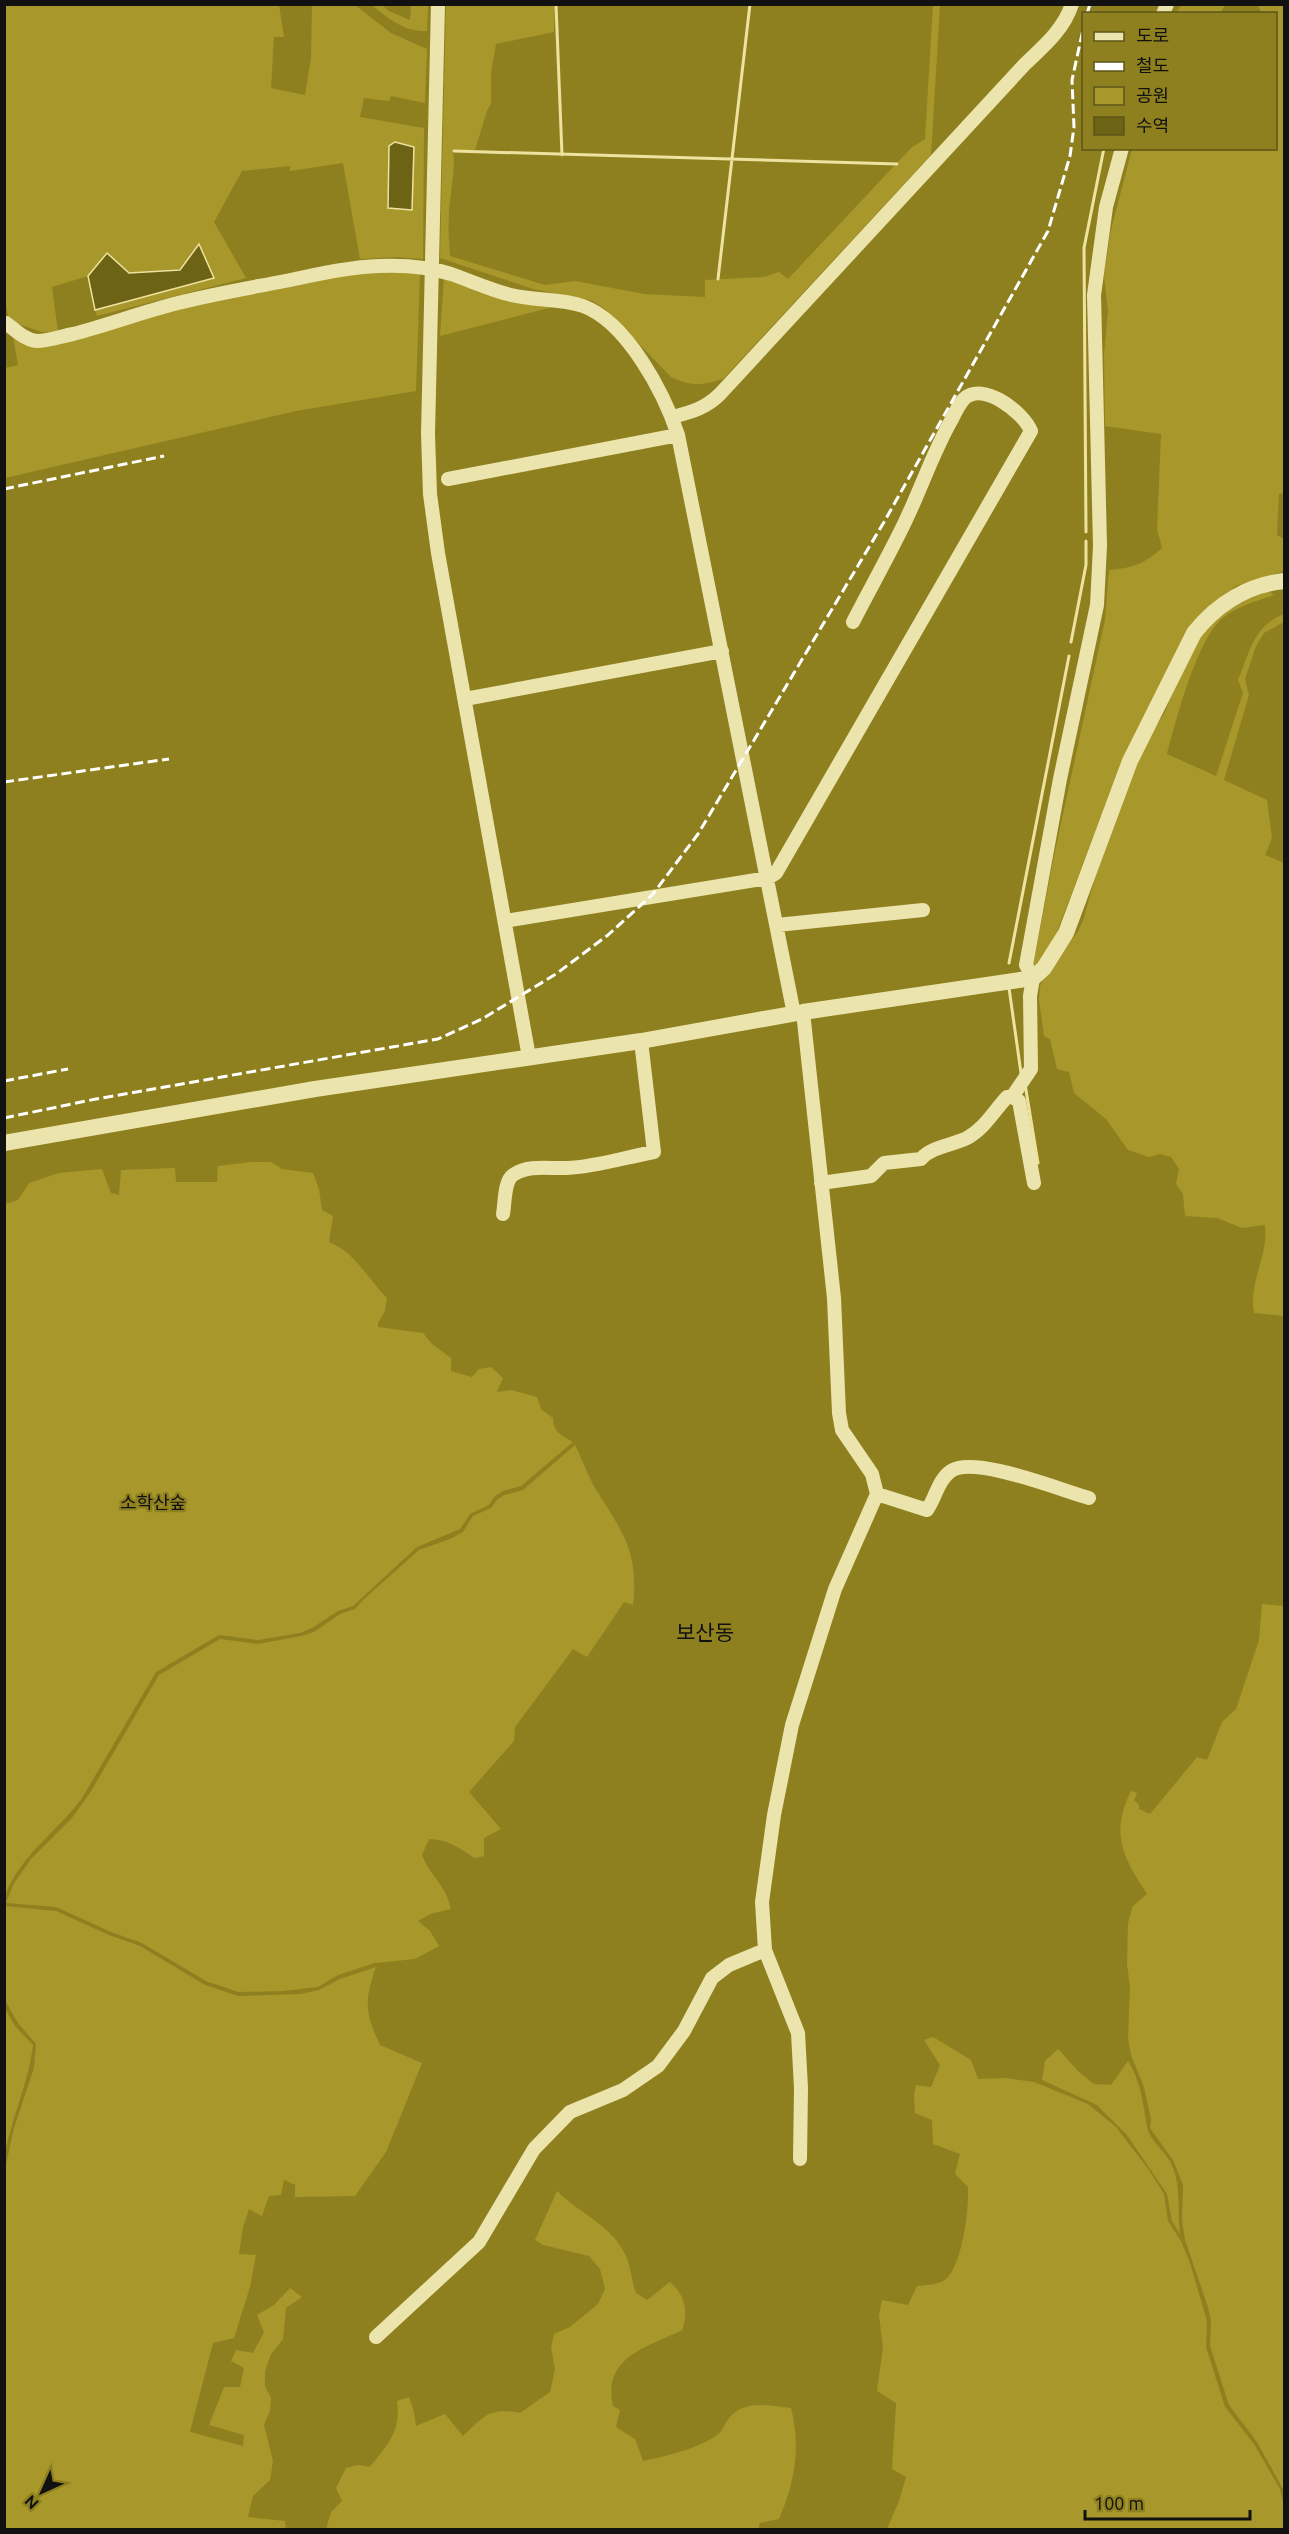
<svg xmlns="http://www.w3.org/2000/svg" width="1289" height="2534" font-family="Ubuntu,'Noto Sans KR',sans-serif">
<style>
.green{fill:#a8972b}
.water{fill:#6c6315;stroke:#eee2a0;stroke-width:1.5}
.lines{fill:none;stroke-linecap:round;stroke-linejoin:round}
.stream{stroke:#eee2a0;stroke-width:3}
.minor{stroke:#ece4ad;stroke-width:14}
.tertiary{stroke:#ece4ad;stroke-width:16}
.rail{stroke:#fff;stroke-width:3;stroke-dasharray:10 4.5;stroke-linecap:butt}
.labels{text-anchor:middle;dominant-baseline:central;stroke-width:4.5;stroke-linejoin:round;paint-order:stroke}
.park-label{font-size:18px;fill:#111;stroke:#8e801f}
.quarter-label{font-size:21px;fill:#111;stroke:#8e801f}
</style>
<rect width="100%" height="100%" fill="#8e801f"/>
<path class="green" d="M4 5H279L284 37H274L271 88 305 95 311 58 312 5H355L391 33 427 49 425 103 391 96 389 101 364 98 360 117 424 128 423 259 396 257 360 259 343 163 290 171V166L242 171 214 222 246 278 97 316 95 310 214 278 199 245 180 269 129 273 107 253 88 276 52 287 58 332H42L9 321 4 296Z
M372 5H382L389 11 410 20 411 5H428L427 31C404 32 389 19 372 5Z
M446 5H555L554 32 496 44 491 73V104L487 111 475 150H453C456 170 450 192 449 213 448 227 449 242 450 256L545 285 575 281 644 294 705 297V280L764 277 779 272 788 279 911 148 925 139 933 5H940L931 155 723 379C701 385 693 387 671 377L606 310 593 301 533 289 440 258Z
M1182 5V4L1225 5 1220 13H1175Z
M1258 5H1284V493L1279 494 1277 535 1284 539V571L1236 586 1222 596 1121 764 1055 937 1037 966 1033 965 1054 856 1105 620 1109 570C1133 568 1144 564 1162 548L1157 529 1161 434 1105 426 1104 355 1108 311 1104 276 1110 234 1132 149 1276 148V14L1261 13Z
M382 271 420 274 416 391 296 411 5 478V368L18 365 13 337 33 345 182 307 311 279Z
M444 278 572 302 440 336Z
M1269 591 1274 595C1257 601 1237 606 1223 618 1197 638 1176 721 1167 754L1216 776 1243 693 1238 680C1250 652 1253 626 1284 614V622L1264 633 1256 646 1245 679 1249 695 1224 780 1267 800 1272 838 1265 855 1284 863V1316L1254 1313C1248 1283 1269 1255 1265 1225L1242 1228 1217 1218 1185 1216 1183 1194 1176 1184 1179 1169 1171 1157 1160 1154 1149 1157 1128 1150 1106 1119 1074 1093 1069 1072 1057 1069 1050 1039 1044 1036 1039 1000 1040 986 1045 975 1077 933 1083 921 1096 874 1130 777 1152 732 1164 714 1177 682 1203 630 1229 607Z
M251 1162H271L282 1169 313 1173 319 1189 322 1210 333 1216 329 1242C356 1253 367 1278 387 1298L385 1311 378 1323V1327L423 1333 432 1344 451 1358V1371L472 1377 479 1369 491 1367 503 1378 497 1392 511 1390 537 1397 541 1409 553 1418C553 1432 561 1435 573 1442L521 1486 503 1491 494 1497 489 1505 470 1514 460 1529 417 1547 353 1606 338 1611 312 1628 300 1633 258 1640 219 1635 156 1672 82 1798C57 1832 20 1855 5 1896V1204L18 1200 29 1183 59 1173 102 1169 111 1193 119 1195 121 1170 175 1168 176 1182H217L218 1166Z
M575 1445C582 1459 587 1474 595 1488 622 1531 639 1551 633 1605L624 1602 587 1657 573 1649 515 1727 514 1741 469 1792 501 1829 484 1838V1856L474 1858C460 1848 447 1839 429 1839L422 1855C431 1878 444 1881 451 1909L430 1914 418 1921 430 1931 439 1946 415 1959 375 1963 338 1975 318 1987 283 1991 239 1992 206 1981 142 1943 111 1932 56 1907 6 1903 13 1885 31 1859 72 1818 90 1793 159 1675 220 1639 258 1644 301 1636 314 1632 340 1614 355 1609 364 1599 419 1550 450 1539 463 1532 473 1516 491 1508 497 1500 504 1495 523 1490Z
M1262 1604 1284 1606V2491L1257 2442 1229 2405 1210 2346 1211 2321 1208 2307 1185 2240 1182 2220 1183 2185 1173 2160 1150 2128 1151 2119 1144 2087 1131 2055 1128 2038 1130 1987 1127 1964 1128 1923 1131 1912 1133 1906 1147 1894C1123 1858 1110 1833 1131 1791L1137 1793 1134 1800 1139 1805V1809L1150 1814 1197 1757 1207 1760 1222 1722 1236 1709 1259 1640Z
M5 1906 56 1911 109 1935 140 1946 205 1985 238 1996 301 1994 319 1990 340 1979 376 1967C364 2001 365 2013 380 2045L422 2063 386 2152 355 2196 295 2197V2185L284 2180 281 2195 269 2196 262 2216 249 2209 243 2227 239 2254 256 2255 250 2287 234 2338 213 2343 190 2432 243 2446 244 2435 209 2425 224 2387H240L244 2368 231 2361 236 2350 253 2353 264 2332 257 2315 274 2305 290 2288 302 2297 286 2308 283 2339 271 2354 265 2371V2386L271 2398 270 2411 264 2425 273 2461 270 2480 253 2496 248 2517 285 2521 286 2529H5V2169L14 2128 34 2068 36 2044 18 2023 5 2000Z
M5 2009 15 2026 33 2045C29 2081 12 2117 5 2153Z
M933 2037 971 2060 978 2079 1005 2078 1034 2082 1088 2104 1116 2127 1149 2170 1164 2194 1168 2221 1181 2241 1190 2263 1207 2321 1206 2347 1225 2407 1254 2444 1280 2489 1284 2507V2529H887L899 2501 906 2477 892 2469 896 2403 877 2391 883 2347 879 2315 882 2300 908 2305 917 2286C927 2285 941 2285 948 2277 963 2260 969 2208 968 2187L955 2174 960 2154 933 2144 932 2120 915 2113 914 2095 916 2085 931 2087 940 2065 924 2040Z
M1058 2049 1079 2072 1094 2084 1111 2085 1128 2061C1141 2081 1143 2104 1147 2127 1149 2139 1164 2151 1170 2161 1182 2184 1177 2210 1180 2234L1172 2221 1167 2194 1127 2135 1097 2105 1042 2080 1045 2061Z
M557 2191C579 2213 609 2224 624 2252 631 2264 631 2280 636 2293L647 2300 670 2282C685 2295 689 2312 682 2330 649 2347 602 2356 613 2406L620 2410 616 2427 635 2439 643 2461C665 2456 689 2451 709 2440 725 2432 721 2428 730 2417 746 2399 770 2406 791 2408 801 2447 795 2482 779 2519L760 2523 758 2530 326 2529 331 2512 342 2501 336 2488 346 2468 358 2465 370 2467C388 2443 401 2433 397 2401L409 2397 414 2412 416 2426 445 2414 463 2436C484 2416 489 2407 520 2413L550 2392 555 2369 551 2347 554 2334 570 2327 598 2304 605 2289 600 2269 589 2256 543 2245 535 2240Z"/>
<path class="water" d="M395 142 414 147 412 210 388 208 389 146Z
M199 244 214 278 95 310 88 276 107 253 129 273 180 270Z"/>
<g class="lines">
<path class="stream" d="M556 5 562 155
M454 151 897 164
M718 279 750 4
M1086 532 1084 248 1104 148
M1071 642 1086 565V541
M1009 963 1069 656
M1009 988 1021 1073
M1025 1084 1038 1163"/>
<path class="minor" d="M438 4 428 434 430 494 438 553 529 1057
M1163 14 1167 4
M6 323C15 330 25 340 37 341 49 341 62 336 73 334 108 325 142 312 178 303 213 294 249 288 285 281 315 275 348 267 379 266 402 265 429 267 451 274 471 281 491 290 511 295 535 301 560 298 583 306 627 322 664 393 678 435L794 1014
M672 417C692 412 706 408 720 394L1025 64C1044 46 1064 29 1072 4
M448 479 678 435
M465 699 722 651
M505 921 768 878 776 873 1027 438 1031 431C1023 412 983 381 964 399 959 404 955 413 952 419 933 452 921 489 904 524 888 557 870 589 853 622
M777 925 923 910
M1012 1097 1031 1069 1030 996 1033 978 1026 965 1060 779 1097 605 1100 546 1094 295 1106 207 1122 148
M821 1183 871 1176 884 1163 921 1159C931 1147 953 1145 967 1138 984 1129 994 1111 1007 1097H1012L1019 1101 1034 1183
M503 1214C505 1204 504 1181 513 1175 529 1164 550 1169 567 1168 596 1167 626 1157 654 1152L641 1041
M877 1494 927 1510C936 1497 938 1480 951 1471 974 1455 1060 1490 1089 1498
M800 2159 801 2088 798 2033 765 1950 762 1902 774 1815 792 1725 835 1589 877 1494 872 1474 842 1430 839 1413 834 1298 803 1012
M376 2337 479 2242 534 2149 570 2112 623 2090 658 2066 684 2031 712 1978 729 1965 765 1950"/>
<path class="tertiary" d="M4 1143 315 1089 641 1041 803 1012 1033 978 1044 968 1066 933 1130 761 1194 633C1217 604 1248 585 1284 581"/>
<path class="rail" d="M1087 14 1090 4
M4 489 164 456
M4 782 169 759
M4 1081 68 1069
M4 1118 96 1099 438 1039 482 1019 556 974 608 935 653 894 698 834 884 522 1048 231 1070 156 1074 127 1072 80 1084 25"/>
</g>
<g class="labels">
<g class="park-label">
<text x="153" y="1502">소학산숲</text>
</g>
<g class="quarter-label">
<text x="705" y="1632">보산동</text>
</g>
</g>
<rect width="1289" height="2534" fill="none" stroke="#111111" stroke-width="12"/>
<rect x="1082" y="12" width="195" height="138" fill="#8e801f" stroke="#5c5419" stroke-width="1.5"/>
<rect x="1094" y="32" width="30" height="9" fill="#ece4ad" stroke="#5c5419" stroke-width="1.5"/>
<text x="1136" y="42" font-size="18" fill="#111111">도로</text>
<rect x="1094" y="62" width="30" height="9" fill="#ffffff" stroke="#5c5419" stroke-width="1.5"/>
<text x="1136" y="72" font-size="18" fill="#111111">철도</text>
<rect x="1094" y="87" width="30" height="18" fill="#a8972b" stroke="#5c5419" stroke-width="1.5"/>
<text x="1136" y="102" font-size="18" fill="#111111">공원</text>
<rect x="1094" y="117" width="30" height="18" fill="#6c6315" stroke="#5c5419" stroke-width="1.5"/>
<text x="1136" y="132" font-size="18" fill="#111111">수역</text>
<g transform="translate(42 2492) rotate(225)" stroke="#8e801f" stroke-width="4.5" paint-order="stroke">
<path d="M0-4.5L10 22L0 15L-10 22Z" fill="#111111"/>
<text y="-9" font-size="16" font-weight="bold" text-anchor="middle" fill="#111111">N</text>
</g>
<path d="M1085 2510v9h165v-9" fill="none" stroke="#111111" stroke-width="3"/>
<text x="1094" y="2510" font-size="18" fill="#111111" stroke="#8e801f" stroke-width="4.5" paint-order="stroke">100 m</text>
</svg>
